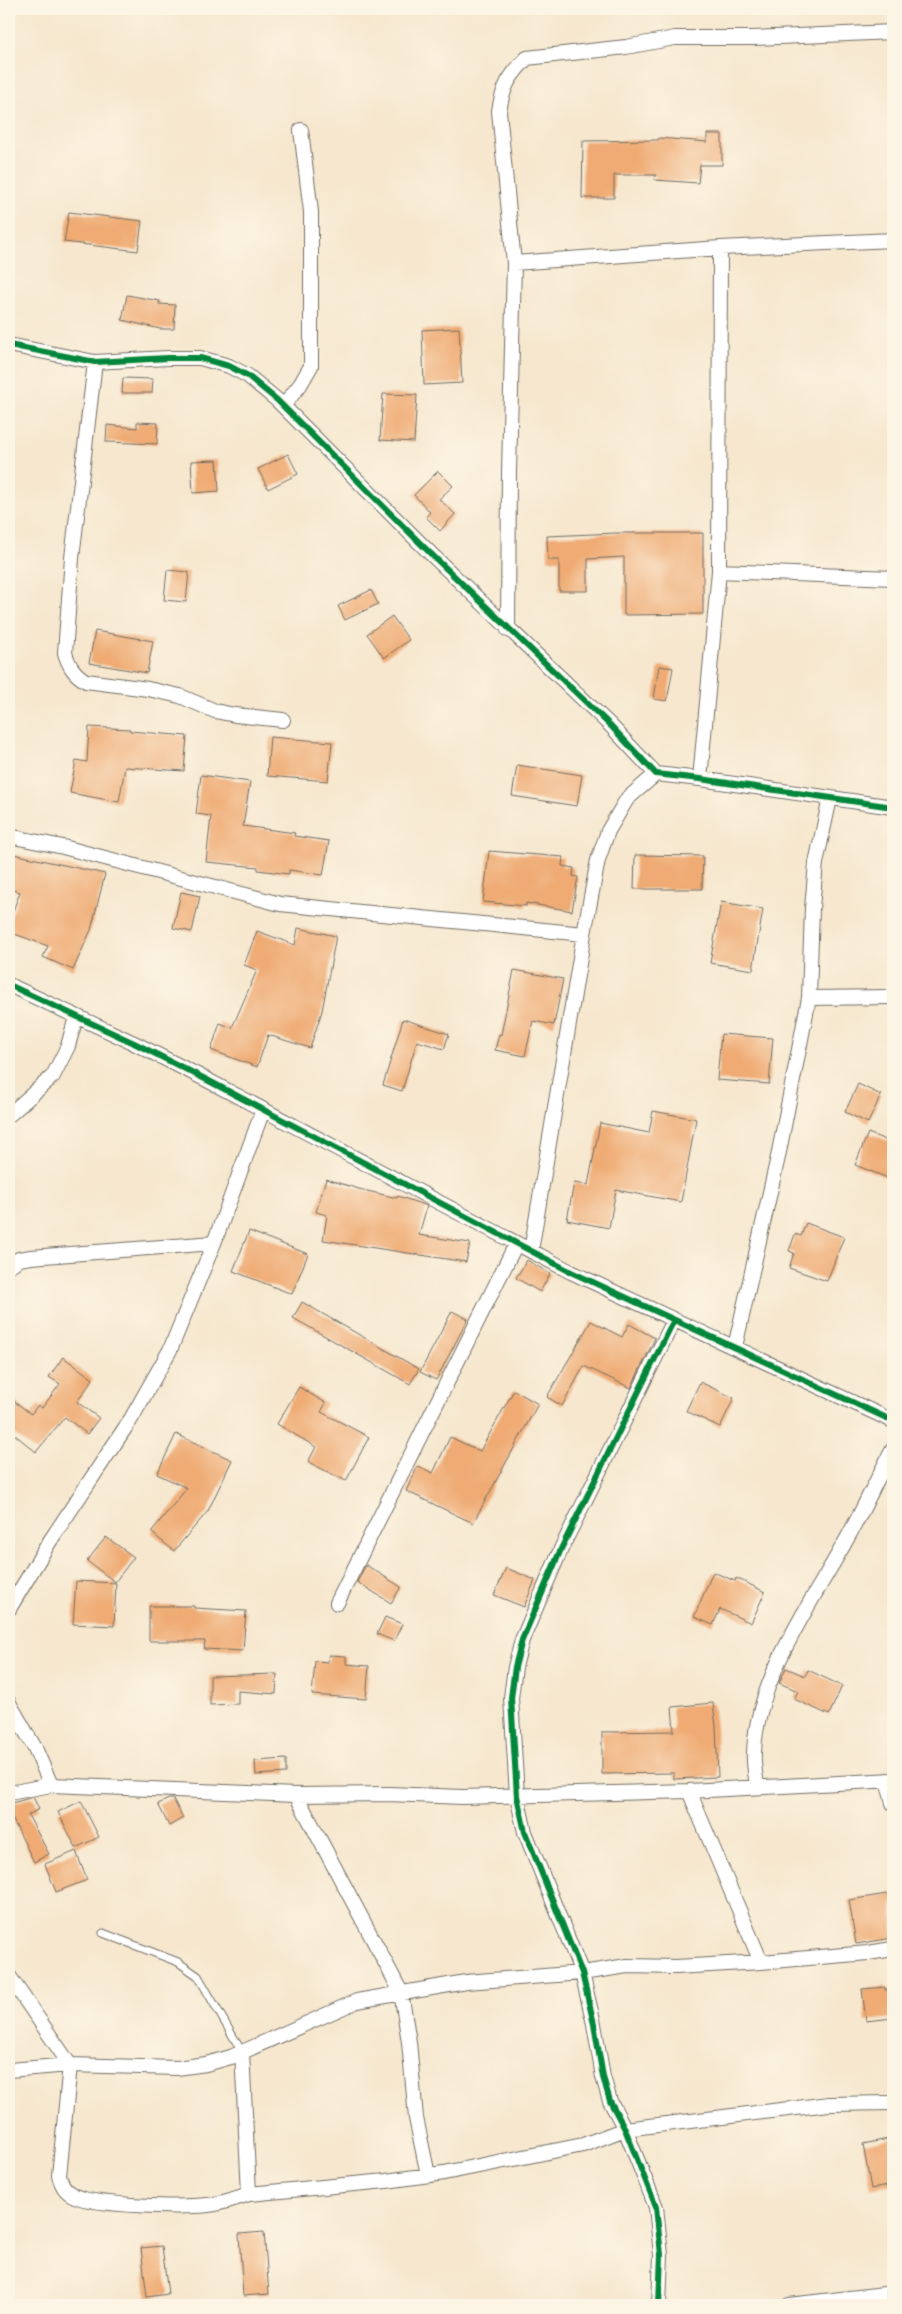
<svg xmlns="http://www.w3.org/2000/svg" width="902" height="2314" font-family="'Architects Daughter',sans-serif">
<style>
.building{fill:#efab73}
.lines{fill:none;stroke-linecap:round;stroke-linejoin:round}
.lane-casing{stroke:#726d64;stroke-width:9}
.street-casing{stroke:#726d64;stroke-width:16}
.lane{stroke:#fff;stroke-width:7}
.street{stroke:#fff;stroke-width:14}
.cycleway-casing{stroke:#fcf5e5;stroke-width:9}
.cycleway{stroke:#00873e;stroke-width:6}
</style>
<rect width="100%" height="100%" fill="#fcf5e5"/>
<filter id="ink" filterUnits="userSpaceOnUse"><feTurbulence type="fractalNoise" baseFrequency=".02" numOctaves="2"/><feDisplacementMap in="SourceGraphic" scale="10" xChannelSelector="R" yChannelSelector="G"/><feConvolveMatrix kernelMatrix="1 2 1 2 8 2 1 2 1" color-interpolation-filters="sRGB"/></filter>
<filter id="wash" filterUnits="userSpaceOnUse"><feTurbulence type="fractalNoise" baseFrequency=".0096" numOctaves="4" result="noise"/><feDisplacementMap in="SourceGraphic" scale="20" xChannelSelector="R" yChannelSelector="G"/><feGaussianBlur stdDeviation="1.12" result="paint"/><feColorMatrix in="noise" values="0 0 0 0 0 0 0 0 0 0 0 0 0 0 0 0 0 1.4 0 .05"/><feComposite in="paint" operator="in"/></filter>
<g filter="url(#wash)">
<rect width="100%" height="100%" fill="#f6e7ce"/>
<g id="blocks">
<path class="building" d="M707 134H722V165H700L698 183 655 180 656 175H614V198H582L583 141 658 140 659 138 707 142Z
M69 212 142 221 138 251 64 242Z
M127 295 160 301 159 304 175 305 174 329H160L122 320Z
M459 328 462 383 424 385 422 330Z
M123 378 153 379 152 393H122Z
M383 394 417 395 414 442 380 440Z
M137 422 158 423 157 444 106 442 107 425 137 428Z
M288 454 298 474 268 489 258 469Z
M217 460 219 491 193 493 191 461Z
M438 471 453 486 439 499 455 514 440 531 426 517 430 512 414 495Z
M617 533H703V614L624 615V557L588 559V591H559V560H548L547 536Z
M167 570 189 572 186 602 164 600Z
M371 590 378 604 345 620 338 606Z
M392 616 409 640 384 658 367 634Z
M95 631 153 641 147 673 89 663Z
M659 666 673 668 667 701 654 699Z
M89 727 130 729V731L187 736 184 771 125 767 119 802 70 793 76 760 87 762Z
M270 737 332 742 328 781 267 776Z
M517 765 582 775 577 806 512 796Z
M201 775 250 782 243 826 295 833 294 836 329 841 323 875 289 870V874L258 870V867L206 862 211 816 196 814Z
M489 851 563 857 562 866 574 868 573 876 578 877 572 911 526 903V906L483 902Z
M9 853 105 874 91 930 73 970 43 957 48 946 9 932V922L20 892 9 889Z
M635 855 703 856 702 889H634Z
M181 892 200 896 192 932 173 928Z
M721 902 763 909 753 970 710 963Z
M298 928 336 936 322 1011 310 1048 268 1035 257 1067 211 1050 220 1023 232 1028 257 970 244 965 257 931 295 945Z
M514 970 563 979 554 1025 533 1021 525 1056 495 1050 499 1034 501 1035Z
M403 1019 449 1034 444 1049 417 1041 402 1091 383 1085Z
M721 1034 773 1038 769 1084 717 1080Z
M858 1084 881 1095 868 1123 845 1112Z
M653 1111 696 1119 681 1202 616 1190 609 1228 567 1220 574 1183 588 1185 600 1123 649 1133Z
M868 1133 893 1143V1180L855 1165Z
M326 1179 359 1189 397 1198 398 1196 427 1206 419 1235 470 1243 466 1262 323 1240 327 1215 316 1212Z
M806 1223 844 1237 827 1281 789 1268 794 1253 789 1251 795 1234 801 1236Z
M249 1231 308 1254 292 1294 233 1271Z
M527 1260 550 1274 540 1292 516 1278Z
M302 1302 419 1369 410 1384 293 1318Z
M452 1311 468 1319 436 1380 420 1372Z
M591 1321 622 1337 629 1324 655 1338 631 1388 584 1366 562 1406 547 1397Z
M63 1357 93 1379 77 1402 99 1418 87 1434 65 1417 36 1452 9 1430V1397L31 1414 38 1405 42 1408 60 1384 49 1377Z
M700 1382 734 1398 720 1427 686 1411Z
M299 1387 326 1403 321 1412 369 1437 346 1481 308 1462 316 1447 277 1424Z
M514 1390 538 1404 473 1523 406 1491 418 1466 433 1473 450 1437 480 1451Z
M176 1434 232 1460 208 1511 174 1551 151 1532 187 1488 157 1474Z
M106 1537 134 1557 115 1582 87 1561Z
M366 1565 401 1587 391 1603 357 1582Z
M506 1568 535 1580 524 1607 494 1595Z
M713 1572 735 1581 736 1578 765 1592 751 1623 720 1609 713 1625 694 1617Z
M76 1581 116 1583 114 1626 73 1624Z
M149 1606H194V1608L246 1611 243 1651 204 1649 205 1641H149Z
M385 1617 402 1624 394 1641 377 1634Z
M329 1655 346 1656V1664L369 1666 366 1699 312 1695 315 1661 328 1662Z
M786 1668 805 1676 808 1670 842 1686 829 1715 794 1699 798 1691 779 1683Z
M277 1674 276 1694 238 1691V1704L210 1705V1676Z
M713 1703 716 1726 718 1777 674 1779V1773L602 1774V1732L674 1731 672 1707Z
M286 1759V1773L256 1775 255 1761Z
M33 1797 39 1809 28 1815 49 1854 34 1862 9 1812V1804Z
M169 1799H173L183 1818 169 1826 158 1804Z
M81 1801 99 1837 76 1848 58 1812Z
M76 1851 87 1880 56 1892 45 1864Z
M893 1893V1938L856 1944 849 1900Z
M885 1987V1990L893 1989V2018L866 2021 862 1989Z
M893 2138V2185L871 2189 863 2144Z
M264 2232 269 2294 243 2296 239 2234Z
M162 2246 168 2294 147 2297 141 2248Z"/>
</g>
</g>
<g filter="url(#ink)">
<use href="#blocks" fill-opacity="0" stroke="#726d64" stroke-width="1"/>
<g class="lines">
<defs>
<path id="lane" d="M103 1933 178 1962 198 1976 242 2052"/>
<path id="street" d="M514 263 720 248 893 240
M9 345 95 362 168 358H200L229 366 248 376 277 400 430 553 611 726 656 774 700 779 893 807
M95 362 72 558 65 653C69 666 74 674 86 681L148 689 180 696 215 711 235 715 283 720
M283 406 300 385 311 366V212L301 130
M719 571 893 578
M508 630 509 472 514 263 499 111C503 87 509 76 527 58L626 47 675 38H753L893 32
M700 779 719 571 720 248
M9 836 63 847 280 904 584 934
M9 985 134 1043 209 1081 571 1272 893 1421
M809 998 893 997
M9 1115 53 1076 68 1046 76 1017
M531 1251 584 934 598 860 608 831 627 799 656 774
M9 1266 19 1259 31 1257 214 1243
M735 1347 778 1157 809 998 812 908 816 863 830 798
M337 1603 516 1244
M9 1609 50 1541 131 1419 170 1350 214 1243 263 1110
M9 1703 35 1748 51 1785
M887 1780 893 1803
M757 1787C756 1776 753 1764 754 1753 756 1680 810 1605 844 1544 862 1513 876 1480 893 1449
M689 1791 761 1962
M9 1793 51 1785 296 1795 389 1794 462 1797 689 1791 893 1780
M296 1795 401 1992 409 2042 416 2118 428 2175
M9 1976 70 2065 59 2176C62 2185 65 2192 75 2196 98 2206 181 2208 208 2205 221 2204 236 2198 249 2194L242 2052
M9 2070 70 2065 177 2068 206 2064 231 2057 357 2001 466 1982 582 1973 627 1966 676 1967 761 1962 868 1953 893 1949
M249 2194 386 2181 444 2173 583 2145 625 2129 829 2104 893 2103
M659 2305 661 2255 656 2207 625 2129 610 2101 603 2077 594 2024 582 1973 525 1832 517 1796 511 1698 515 1667 522 1640 561 1549 674 1320
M789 2305 893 2293"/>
</defs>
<use href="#lane" class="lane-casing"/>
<use href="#street" class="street-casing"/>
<use href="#lane" class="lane"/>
<use href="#street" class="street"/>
<defs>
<path id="cycleway" d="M9 345 95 362 168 358H200L229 366 248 376 277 400 430 553 611 726 656 774 700 779 893 807
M9 985 134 1043 209 1081 571 1272 893 1421
M659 2305 661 2255 656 2207 625 2129 610 2101 603 2077 594 2024 582 1973 525 1832 517 1796 511 1698 515 1667 522 1640 561 1549 674 1320"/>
</defs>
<use href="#cycleway" class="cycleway-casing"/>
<use href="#cycleway" class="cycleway"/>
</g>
</g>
<rect width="902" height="2314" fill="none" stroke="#fcf5e5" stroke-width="30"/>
</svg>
